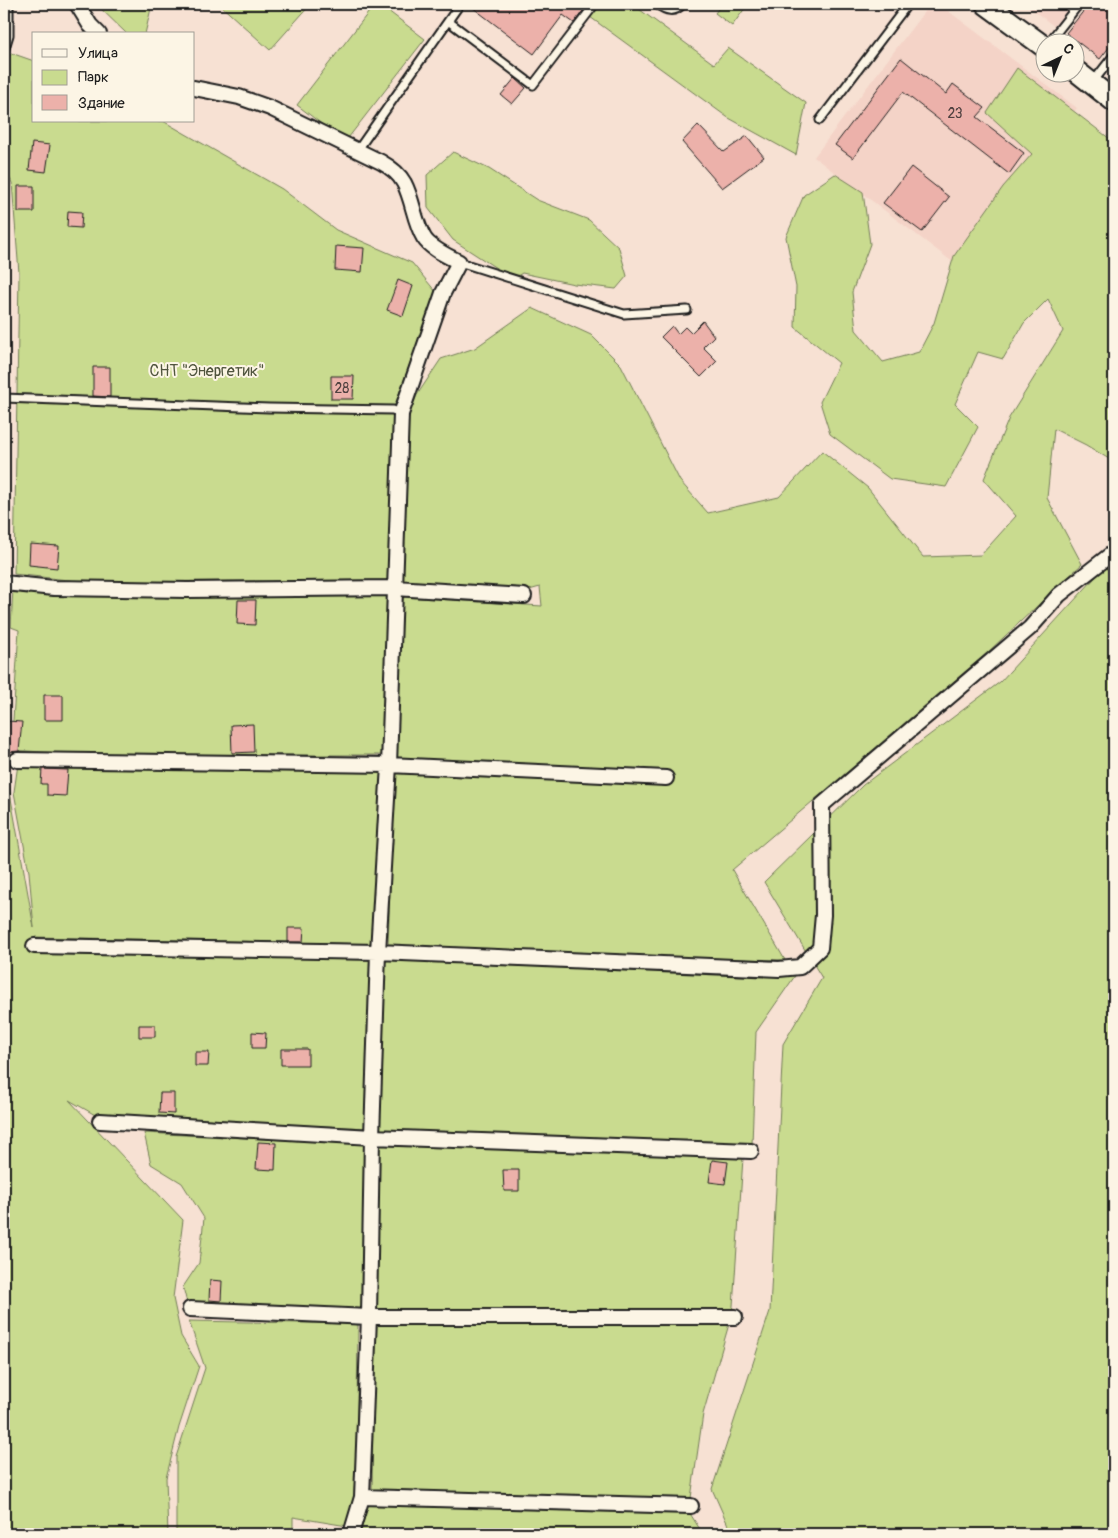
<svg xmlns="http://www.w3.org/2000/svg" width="1118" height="1538" font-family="Pangolin,sans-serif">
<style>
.built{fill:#f4d3c7}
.green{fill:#c9db8f;stroke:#727c56}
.building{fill:#ecb1aa;stroke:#1c1c1c}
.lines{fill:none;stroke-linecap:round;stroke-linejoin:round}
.lane-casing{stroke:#1c1c1c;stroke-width:11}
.street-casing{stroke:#1c1c1c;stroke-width:18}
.secondary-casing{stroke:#1c1c1c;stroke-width:24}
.lane{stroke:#fcf5e5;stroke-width:7}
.street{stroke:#fcf5e5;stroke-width:14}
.secondary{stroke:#fcf5e5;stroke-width:20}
.labels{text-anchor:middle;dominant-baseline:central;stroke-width:4;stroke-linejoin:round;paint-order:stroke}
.number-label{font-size:14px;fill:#504140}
.park-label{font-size:16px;fill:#50553e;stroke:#fcf5e5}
</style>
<rect width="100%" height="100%" fill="#f7e1d3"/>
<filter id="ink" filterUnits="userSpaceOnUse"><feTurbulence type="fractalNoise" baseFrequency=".02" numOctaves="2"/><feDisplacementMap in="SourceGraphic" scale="10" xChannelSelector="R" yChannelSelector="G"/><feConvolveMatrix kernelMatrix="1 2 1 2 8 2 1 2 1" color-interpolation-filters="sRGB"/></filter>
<g filter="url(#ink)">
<path class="built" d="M930 4H939L1077 108 958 266 814 157Z
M1025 4H1073L1055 27Z"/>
<path class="green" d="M96 4H152L145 34H127Z
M219 4H311L270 50Z
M375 4H379L425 39 345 142 297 105Z
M602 4H632L714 64 728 48 806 103 796 155 727 117 590 17Z
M722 4H748L732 26 715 13Z
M11 53 34 61V121H163L282 189 336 230 412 263 436 292 393 410 388 580 86 582 14 574 19 273 12 183 4 166V68Z
M1017 68 1114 142V462L1086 445 1054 429 1047 498 1082 564 988 652 732 870 785 960 578 955 388 947 394 771 668 786 666 778 399 762 393 757 403 597 542 606 540 587 522 592 401 582 408 417 417 395 441 359 475 348 532 308 591 335 621 365 680 481 708 513 779 497 822 451 868 488 923 557 981 555 1016 516 984 479 1009 418 1063 331 1048 299 1024 323 1003 359 978 352 955 404 978 427 946 487 890 479 830 434 820 402 839 363 795 327 796 287 786 237 804 195 835 174 863 192 870 244 852 292 856 330 883 362 919 352 934 323 954 256 1003 187 1032 154 987 113Z
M453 152 489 169 537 200 589 220 619 248 627 276 616 289 574 284 522 273 513 279 453 240 428 208 427 175Z
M1114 557V1534H732L712 1489 770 1311 783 1044 822 978 764 882 863 785 1000 682Z
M13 588 54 594 388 596 382 755H91L11 750 19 630 11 627Z
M4 759 34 928 29 872 14 792 18 764 382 772 373 944 35 937V945L374 958 368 1128 97 1116 69 1100 183 1220 173 1298 181 1336 199 1366 179 1427 166 1478 168 1534H4Z
M385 958 797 973 756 1032 752 1144 743 1158 733 1306 729 1324 703 1414 689 1512 703 1534H360L372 1490 377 1141 379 1131Z
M144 1133 365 1144 363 1313 187 1303 183 1287 199 1263 204 1218 182 1183 151 1164Z
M189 1321 358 1324 356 1495 347 1526 293 1517V1534H176V1457L205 1368Z"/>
<path class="building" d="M468 4H588L574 23 563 15 534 54Z
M1089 4H1114V41L1100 59 1066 33Z
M901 58 946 94 953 84 985 108 977 117 1024 153 1009 174 903 92 853 158 835 145Z
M515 78 526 88 512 104 501 95Z
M698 125 724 152 747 136 764 157 722 188 682 142Z
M32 143 50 145 46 172 29 170Z
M911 167 949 197 922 232 883 203Z
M18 186H34V212H18Z
M68 211 82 212 81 228 67 227Z
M336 246 364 248 362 272 335 270Z
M398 280 413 286 403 316 387 310Z
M703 321 714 336 703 347 717 361 701 377 661 337 672 326 678 334 685 327 691 333Z
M93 367H110V397L93 396Z
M331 376H354L353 399H331Z
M30 544 59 546 57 568 29 565Z
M238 600H256L255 625 237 624Z
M44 695H63V720H44Z
M6 721 22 722 19 751 8 752 9 745 4 744Z
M253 724 254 752 232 753 231 725Z
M42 769 68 770 66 796 47 795V784H41Z
M288 928H304L303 942H288Z
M139 1025H155V1037H139Z
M252 1032 266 1033 265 1048H252Z
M281 1049H308V1065H281Z
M195 1052H209L208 1066H195Z
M160 1093H174V1114L159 1113Z
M258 1142 276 1143 275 1170 256 1169Z
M712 1160 728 1162 725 1184 709 1182Z
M503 1170H519V1191H504Z
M210 1280 222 1281 221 1301 209 1300Z"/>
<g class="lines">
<defs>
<path id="lane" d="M656 4C666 11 674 14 683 4
M448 21 533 85 595 4
M1049 42 1079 4
M4 51 9 35V4
M1093 82 1114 55
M820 120 908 4
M357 151 460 4
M4 231V249
M459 262 624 314 687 310
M4 398 269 408 393 410 401 414"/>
<path id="street" d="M77 4 90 25 99 34
M194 88 239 97 270 108 381 162C390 167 399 173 404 183 413 200 414 221 424 238 431 249 448 256 459 262L443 293 401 414 389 765 378 952 372 1137 369 1317 362 1497 351 1534
M4 583 54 588 187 590 395 588 524 596
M17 760 389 765 666 778
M34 946 378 952 779 969 800 967 820 948 823 915 822 805 1030 628 1059 595 1114 552
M100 1121 372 1137 751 1151
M190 1309 369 1317H735
M362 1497 691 1506"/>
<path id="secondary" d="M986 4 1046 48
M1076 71 1114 101"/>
</defs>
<use href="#lane" class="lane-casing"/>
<use href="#street" class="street-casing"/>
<use href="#secondary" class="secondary-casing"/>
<use href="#lane" class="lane"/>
<use href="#street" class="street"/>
<use href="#secondary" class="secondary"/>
</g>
</g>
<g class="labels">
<g class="number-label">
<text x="955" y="113">23</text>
<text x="342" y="388">28</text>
</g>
<g class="park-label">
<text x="207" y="371">СНТ "Энергетик"</text>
</g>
</g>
<rect width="1118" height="1538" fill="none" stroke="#fcf5e5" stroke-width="20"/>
<rect x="10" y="10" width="1098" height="1518" fill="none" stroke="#1c1c1c" stroke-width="2" filter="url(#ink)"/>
<rect x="32" y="32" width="162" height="90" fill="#fcf5e5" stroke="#a29e95"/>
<rect x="42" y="49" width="25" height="8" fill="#fcf5e5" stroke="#a29e95"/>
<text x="78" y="58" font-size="15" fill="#1c1c1c">Улица</text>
<rect x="42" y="70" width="25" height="15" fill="#c9db8f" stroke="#a29e95"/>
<text x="78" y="82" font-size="15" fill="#1c1c1c">Парк</text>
<rect x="42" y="95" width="25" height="15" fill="#ecb1aa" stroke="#a29e95"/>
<text x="78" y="108" font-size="15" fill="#1c1c1c">Здание</text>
<g transform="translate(1060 58) rotate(43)"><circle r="24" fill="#fcf5e5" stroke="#a29e95"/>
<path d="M0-4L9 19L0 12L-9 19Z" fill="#1c1c1c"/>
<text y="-8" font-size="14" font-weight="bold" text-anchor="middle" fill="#1c1c1c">С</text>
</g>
</svg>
